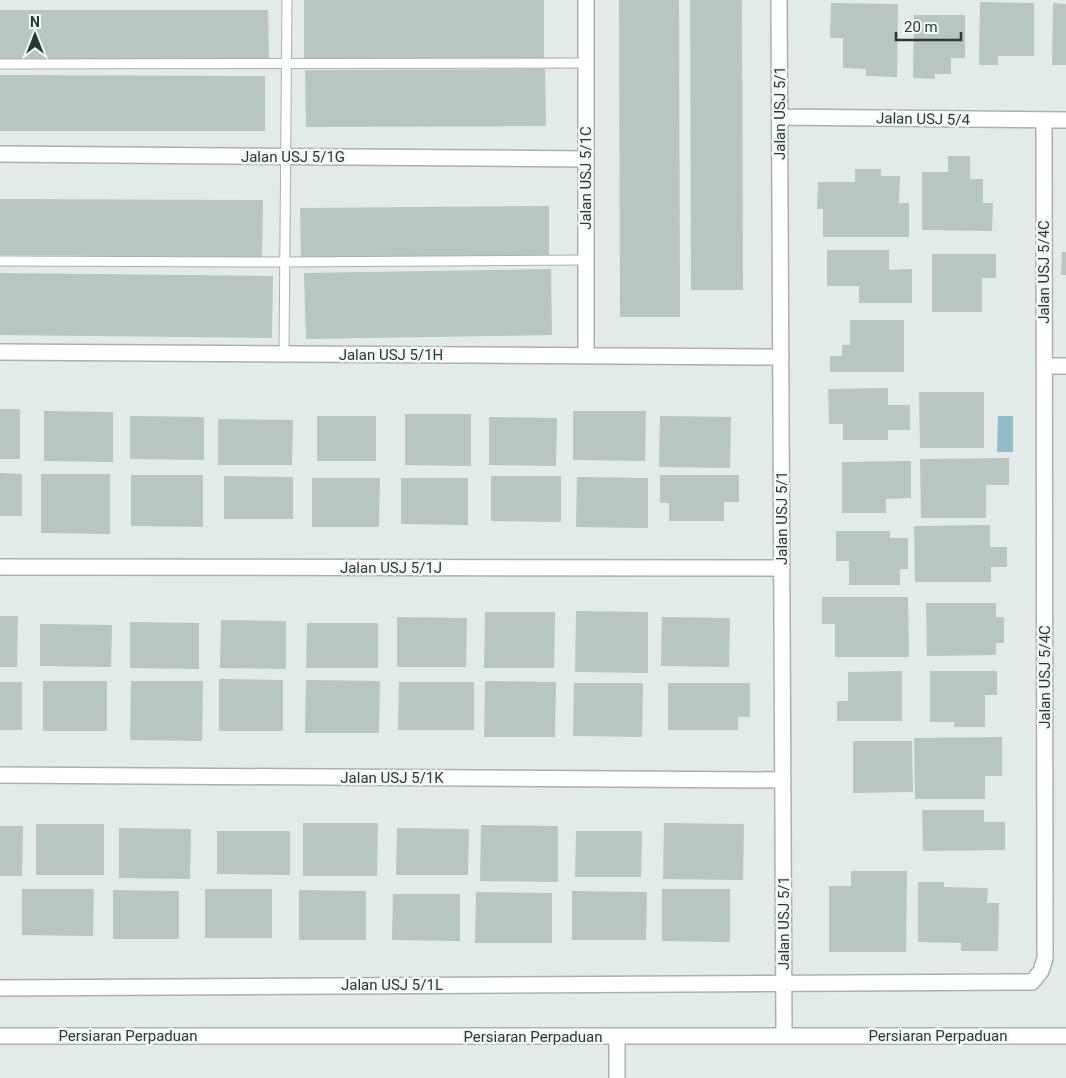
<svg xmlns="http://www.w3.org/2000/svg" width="1066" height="1078" font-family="Roboto,sans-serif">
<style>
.water{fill:#92bcc9}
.building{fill:#b8c5c1}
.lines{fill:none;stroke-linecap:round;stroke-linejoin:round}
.service-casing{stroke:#a6b2af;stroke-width:11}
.minor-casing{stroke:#a6b2af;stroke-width:18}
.tertiary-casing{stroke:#a6b2af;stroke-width:18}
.secondary-casing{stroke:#a3b5b0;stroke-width:18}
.service{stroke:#fff;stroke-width:9}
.minor{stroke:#fff;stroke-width:15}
.tertiary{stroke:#fff;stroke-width:15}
.secondary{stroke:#fff;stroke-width:15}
.labels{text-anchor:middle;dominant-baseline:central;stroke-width:5;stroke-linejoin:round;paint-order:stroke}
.street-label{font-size:15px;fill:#253a36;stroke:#f3f8f6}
</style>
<rect width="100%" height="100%" fill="#e3ebe8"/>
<path class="water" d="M998 416H1013V452H997Z"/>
<path class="building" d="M304 0H544V59L304 60Z
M619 0H679L680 317H620Z
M690 0H742L743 290H691Z
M980 2 1034 3V56H998V65H979Z
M831 3 898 4 897 77 866 76V69L843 68V38H830Z
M1053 3 1066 4V65H1052Z
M0 10H268L269 59 0 60Z
M914 15H965V58H951V74H935V79L913 78Z
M545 69 546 126 306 127 305 70Z
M0 75 265 76V131H0Z
M948 156H970V179H983V203H993L992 231 922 230V172H948Z
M855 169H881V176H900L899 203H909V237H823V209H817L818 182H855Z
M0 199 263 200 262 257 0 255Z
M549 206V259L301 262 300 208Z
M827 250H889V270L912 269V303H859V286H827Z
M1062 252H1066V275H1061Z
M932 254H996V278H982V312H932Z
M551 269 552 335 306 339 304 273Z
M0 273 273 276 272 338 0 335Z
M850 320H904V372H830V356H842V345H850Z
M888 388V405H910V430H888V440H843V424H829L828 389Z
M919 392H984V448H920Z
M0 409H20V459H0Z
M44 411 113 412V462L44 461Z
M573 411H646L645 461 573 460Z
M405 414H471V466L405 465Z
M130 416 204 417V460L130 459Z
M317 416H376V461H317Z
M660 416 731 417 730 468 659 467Z
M489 417 557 418 556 466 489 465Z
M218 419 293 420 292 465H218Z
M1009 458V485H986V518H921L920 459Z
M911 461V498L886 499V513H842V462Z
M0 473 22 474V516H0Z
M41 474H110V534L41 533Z
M131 475H203V527L131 526Z
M660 475H739V502H724V521H669V503H660Z
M224 476 293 477V519H224Z
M491 476H561V522L491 521Z
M577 477 648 478V528L576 527Z
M312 478H380L379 527H312Z
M401 478H468V525L401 524Z
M990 525V547H1007V567H991V582H915L914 526Z
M836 531H890V538H908V569H900V585H849V561H836Z
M822 597H908L909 657H835V624H822Z
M926 603H996V617H1004V643H996V655L927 656Z
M576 611 648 612V673L575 672Z
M485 612H555L554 668H484Z
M0 616H18L17 667H0Z
M397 617 467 618 466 667H397Z
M662 617 730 618 729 667 661 666Z
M221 620 286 621V669L220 668Z
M130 622 199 623V669L130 668Z
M307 623H378V668H306Z
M40 624 112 625 111 667 40 666Z
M902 671V721H837V701H848V672Z
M930 671H997V695H985V727H954V722H930Z
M219 679 283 680V731H219Z
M306 680 380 681 379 733H305Z
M43 681H107V731H43Z
M131 681H203L202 741 130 740Z
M485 681 556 682 555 737H484Z
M0 682H22V730H0Z
M399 682H474V730H398Z
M574 683H643L642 737 573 736Z
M668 683H750V717H738V730H668Z
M1002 737V776H985V799H915L914 738Z
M853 741H912L913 792 853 793Z
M922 810H984V822H1005V850L923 851Z
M303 823H378L377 876H303Z
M664 823 744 824 743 880 663 879Z
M36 824H104V875H36Z
M481 825 558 826V882L480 881Z
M0 826H23L22 876H0Z
M119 828 191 829 190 879 119 878Z
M397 828 469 829 468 875H396Z
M217 831H290V875L217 874Z
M576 831H642L641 877H575Z
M851 871H907L906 952H829V886H851Z
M918 882H944V887L988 888 987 903H999L998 951H961V943L918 942Z
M22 889H94L93 936 22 935Z
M205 889H272V938H205Z
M662 889H730V942L662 941Z
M113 890 179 891V939H113Z
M299 890 366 891V940H299Z
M572 891 647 892 646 940H572Z
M476 892 552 893V943H475Z
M393 894H460V941L392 940Z"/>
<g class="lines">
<defs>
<path id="service" d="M0 64 586 63
M0 261 285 262 586 260
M284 354 287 0"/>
<path id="minor" d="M586 0V356
M779 0 784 1035
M780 117 1066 120
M0 154 586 159
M0 352 781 357
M1044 366H1066
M0 567 782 568
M0 775 783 780
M0 988 1032 982 1041 971 1045 958 1044 120"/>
<path id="tertiary" d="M617 1037V1078"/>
<path id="secondary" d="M0 1036H1066"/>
</defs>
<use href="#service" class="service-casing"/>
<use href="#minor" class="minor-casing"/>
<use href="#tertiary" class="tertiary-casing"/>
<use href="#secondary" class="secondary-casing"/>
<use href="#service" class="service"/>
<use href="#minor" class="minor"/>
<use href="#tertiary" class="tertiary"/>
<use href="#secondary" class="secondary"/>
</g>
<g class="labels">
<g class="street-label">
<text transform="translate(780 113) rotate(-90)">Jalan USJ 5/1</text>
<text transform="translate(923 119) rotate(1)">Jalan USJ 5/4</text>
<text x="293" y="157">Jalan USJ 5/1G</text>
<text transform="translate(586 178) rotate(-90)">Jalan USJ 5/1C</text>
<text transform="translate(1044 272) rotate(-90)">Jalan USJ 5/4C</text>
<text x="391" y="355">Jalan USJ 5/1H</text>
<text transform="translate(782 518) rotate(-90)">Jalan USJ 5/1</text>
<text x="391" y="568">Jalan USJ 5/1J</text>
<text transform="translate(1045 677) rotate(-90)">Jalan USJ 5/4C</text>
<text x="392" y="778">Jalan USJ 5/1K</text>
<text transform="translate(784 923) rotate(-90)">Jalan USJ 5/1</text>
<text x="392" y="985">Jalan USJ 5/1L</text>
<text x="128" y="1036">Persiaran Perpaduan</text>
<text x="938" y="1036">Persiaran Perpaduan</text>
<text x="533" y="1037">Persiaran Perpaduan</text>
</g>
</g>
<g transform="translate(35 35)" stroke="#f3f8f6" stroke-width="4" paint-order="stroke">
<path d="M0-4L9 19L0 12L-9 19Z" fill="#253a36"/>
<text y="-8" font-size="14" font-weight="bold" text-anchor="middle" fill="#253a36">N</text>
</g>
<path d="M896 32v8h65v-8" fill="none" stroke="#253a36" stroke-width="2.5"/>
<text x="904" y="32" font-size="15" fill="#253a36" stroke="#f3f8f6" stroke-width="4" paint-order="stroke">20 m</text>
</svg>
